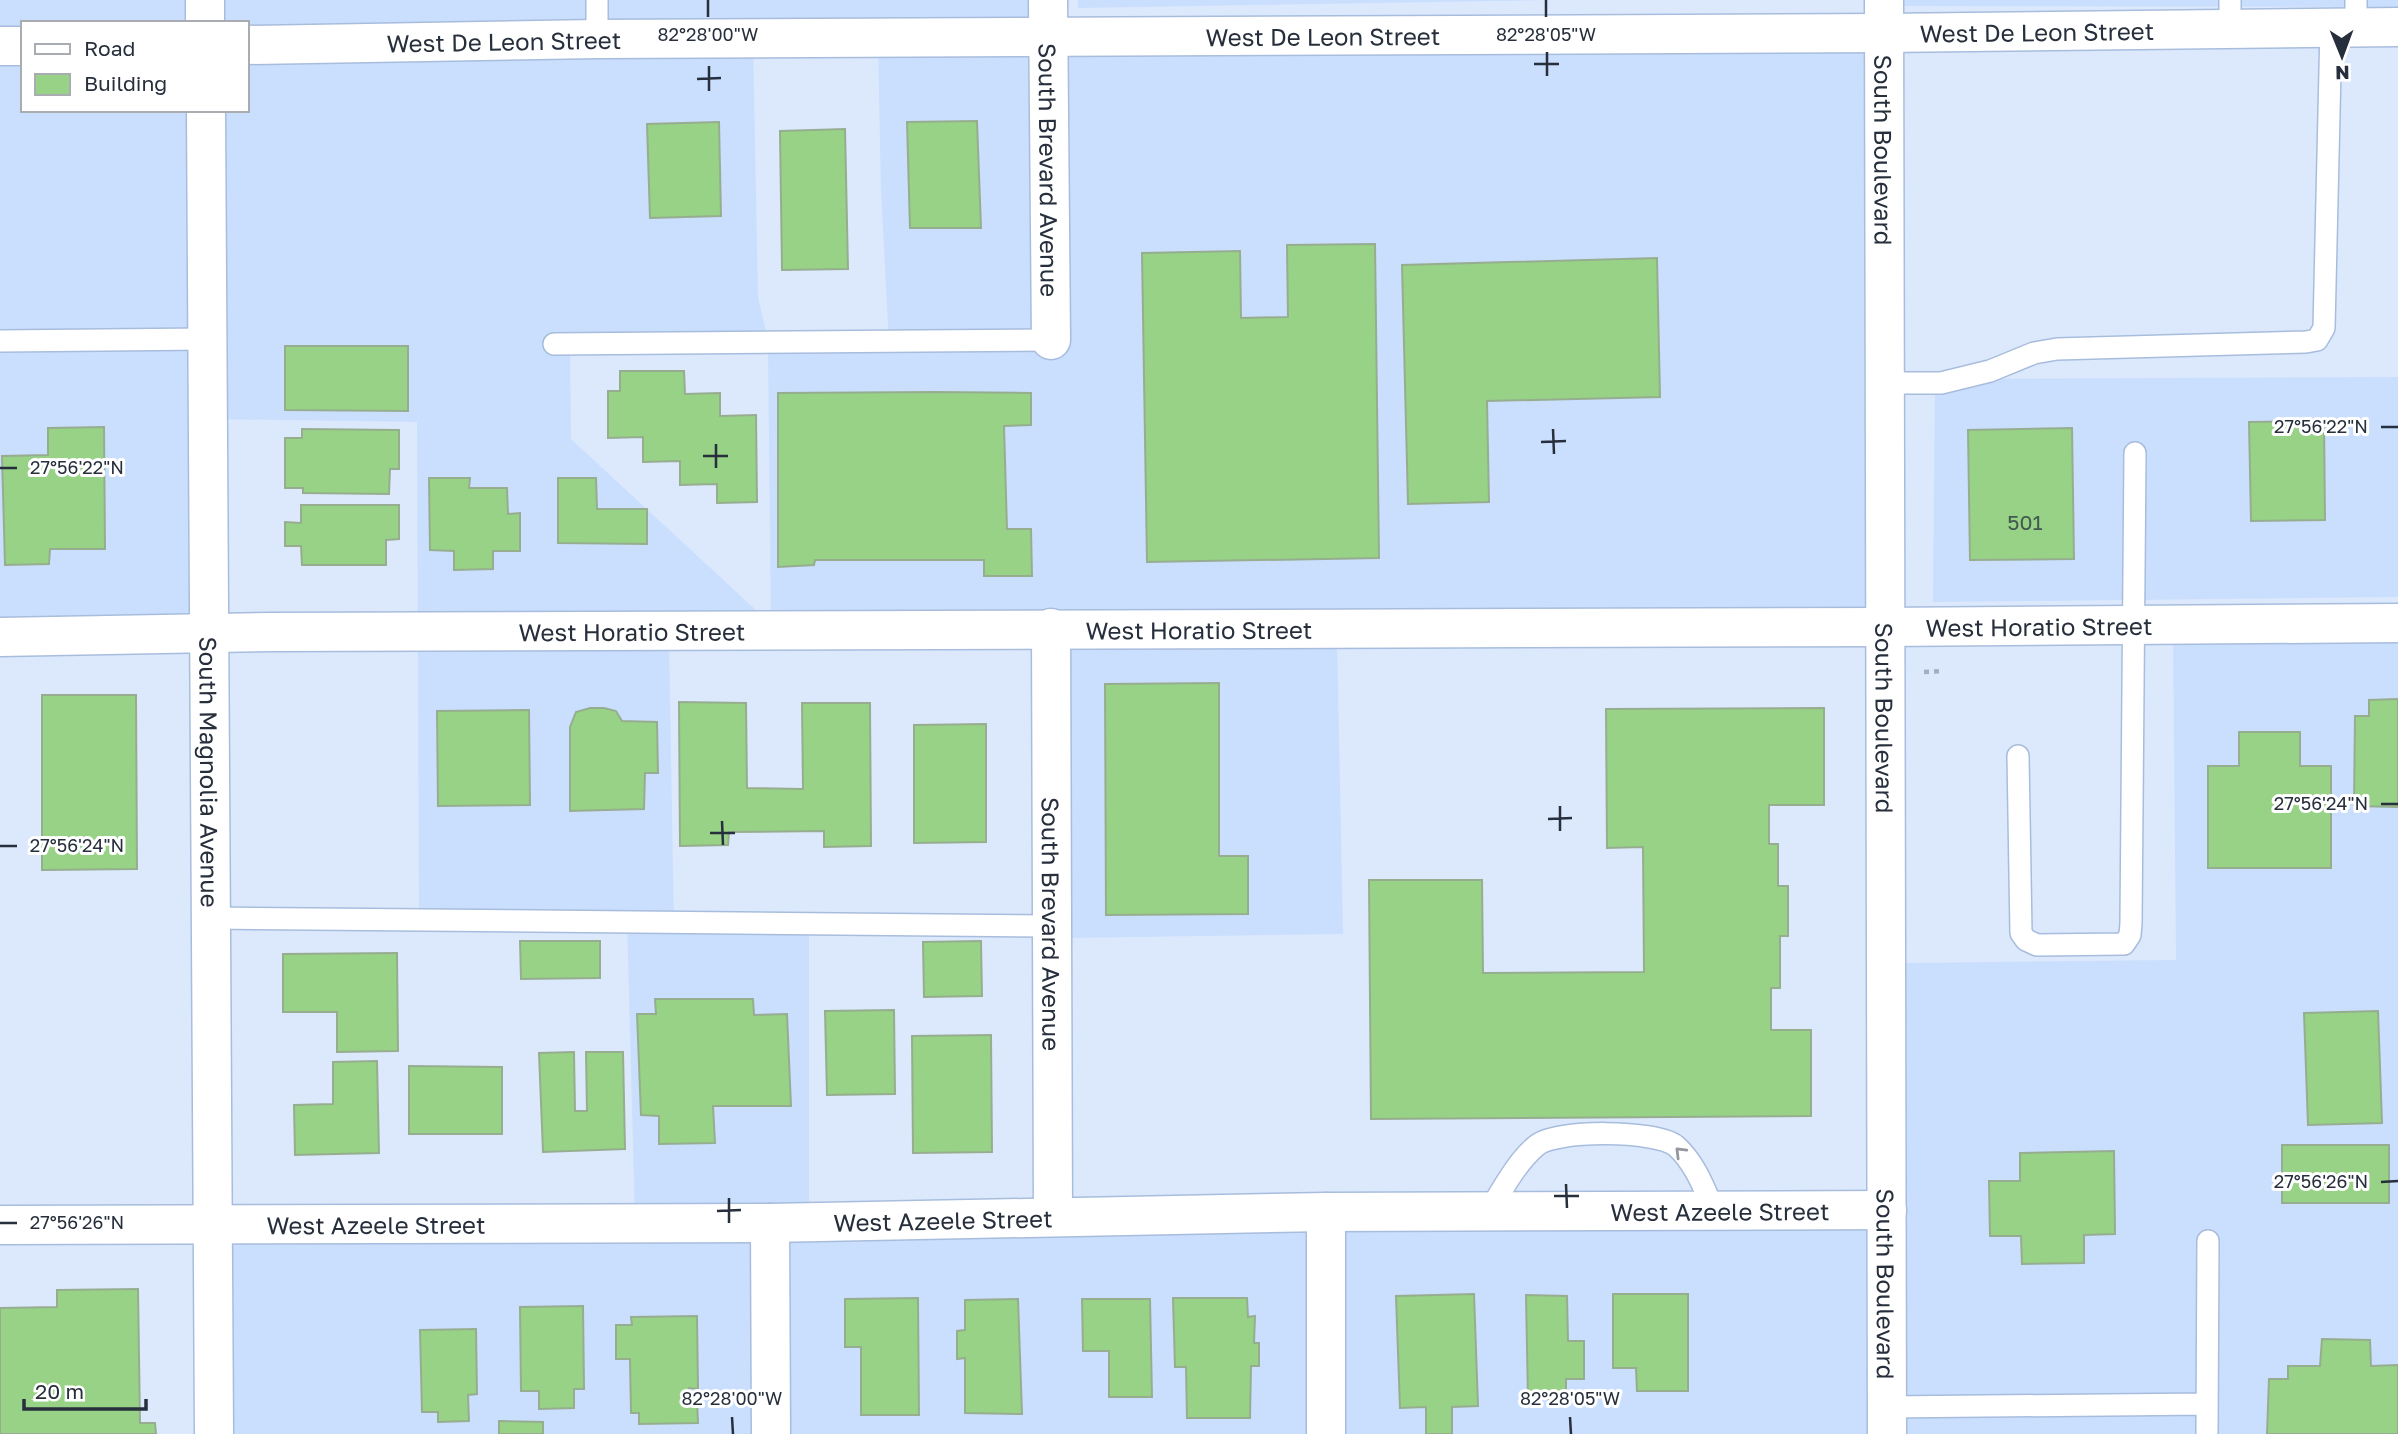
<svg xmlns="http://www.w3.org/2000/svg" width="2398" height="1434" font-family="'Golos Text',sans-serif">
<style>
.built{fill:#cadefe;fill-rule:evenodd}
.building{fill:#97d286;stroke:#96ae8f;stroke-width:2}
.lines{fill:none;stroke-linecap:round;stroke-linejoin:round}
.lane-casing{stroke:#a8bddd;stroke-width:24}
.street-casing{stroke:#a8bddd;stroke-width:41}
.secondary-casing{stroke:#a8bddd;stroke-width:41}
.path{stroke:#a3aec0;stroke-width:4.5;stroke-dasharray:5 5;stroke-linecap:butt}
.lane{stroke:#fff;stroke-width:21}
.street{stroke:#fff;stroke-width:38}
.secondary{stroke:#fff;stroke-width:38}
.oneway{stroke:#93979e}
.ticks{fill:none;stroke:#272f3c;stroke-width:2.5}
.labels{text-anchor:middle;dominant-baseline:central;stroke-width:6;stroke-linejoin:round;paint-order:stroke}
.number-label{font-size:21px;fill:#43584e}
.street-label{font-size:24px;fill:#272f3c;stroke:#fff}
.ticks-label{font-size:18px;text-anchor:middle;fill:#272f3c;stroke:#fff;stroke-width:6;stroke-linejoin:round;paint-order:stroke}
</style>
<rect width="100%" height="100%" fill="#dce9fd"/>
<path class="built" d="M0 0H200V23H23V110H201L206 626 0 629Z
M216 0H1042V26L247 35V23H214Z
M1078 0H1549L1078 8Z
M1903 0H2398V7L1903 6Z
M878 41H1874L1875 618 669 637 674 930 809 931V1216L635 1220 627 918 419 917 417 422 212 419 210 110H247V47L753 44 758 297 768 340 889 343 881 192ZM570 348H768L771 624 571 439Z
M2398 377V597L1933 602 1935 379Z
M2398 626V1434H1906L1904 963 2176 960 2173 627Z
M1337 638 1343 934 1066 938 1068 640Z
M1880 1214 1881 1434H223L222 1235Z"/>
<path class="building" d="M977 121 981 228H910L907 122Z
M719 122 721 216 650 218 647 124Z
M845 129 848 269 782 270 780 131Z
M1375 244 1379 558 1147 562 1142 253 1240 251 1241 318 1288 317 1287 245Z
M1657 258 1660 397 1487 401 1489 502 1408 504 1402 265Z
M285 346H408V411L285 410Z
M620 371H684L685 394 720 393V416L756 415 757 502 717 503V484L680 485V461L643 462V437L608 438V391H620Z
M936 392 1031 393V425L1004 426 1007 529H1031L1032 576H984V560H815L814 565 778 567V393Z
M2324 421 2325 520 2251 521 2249 422Z
M104 427 105 549H50L49 564 5 565 2 456 48 455V428Z
M2072 428 2074 559 1970 560 1968 430Z
M302 429 399 430V469H390L389 494 303 493V488H285V438H302Z
M429 478H470L469 488H507L508 514 520 513V551H493V569L454 570V551L430 550Z
M558 478H596L597 509H647V544L558 543Z
M301 505H399V539L386 540V565H302L301 546H285V522L301 523Z
M1219 683V856H1248V914L1106 915 1105 684Z
M42 695H136L137 869 42 870Z
M2398 699V807L2354 806 2355 716H2369V700Z
M679 702 746 703 747 788 803 789 802 703H870L871 846 824 847V831L729 832 728 845 680 846Z
M590 708H604L616 711 622 721 657 722 658 773H645L644 809 570 811V727L576 712Z
M1824 708V805H1769V844H1778V886H1788V936H1780V988H1771V1030H1811V1116L1371 1119 1369 880H1482L1483 973 1644 972 1643 847 1607 848 1606 709Z
M529 710 530 805 438 806 437 711Z
M986 724V842L914 843V725Z
M2239 732H2300V766H2331V868H2208V766H2239Z
M520 941H600V978L521 979Z
M981 941 982 996 924 997 923 942Z
M397 953 398 1051 337 1052V1012H283V954Z
M655 999H753L754 1015 787 1014 791 1106H713L715 1143 659 1144V1116L641 1115 637 1014H656Z
M894 1010 895 1094 827 1095 825 1011Z
M2378 1011 2382 1123 2308 1125 2304 1013Z
M991 1035 992 1152 913 1153 912 1036Z
M574 1052 575 1111H587L586 1052H623L625 1149 543 1152 539 1053Z
M377 1061 379 1153 295 1155 294 1105 333 1104V1062Z
M409 1066 502 1067V1134H409Z
M2282 1145H2389V1203H2282Z
M2114 1151 2115 1234 2084 1235V1263L2022 1264 2021 1236H1990L1989 1181H2020V1153Z
M138 1289 140 1423H155L156 1434H0V1308L57 1307V1290Z
M1474 1294 1478 1406 1452 1407V1434H1426V1407L1400 1408 1396 1296Z
M1613 1294H1688V1391H1637L1636 1368H1613Z
M1526 1295 1567 1296 1568 1341H1584V1379H1566V1399H1528Z
M918 1298 919 1415H861V1347H845V1299Z
M1173 1298H1247L1248 1317 1255 1316 1254 1343H1259V1366H1251L1250 1418H1187L1186 1367H1175Z
M1018 1299 1022 1414 965 1413V1358L957 1359V1331L965 1330V1300Z
M1082 1299H1150L1152 1397H1109V1351H1083Z
M583 1306 584 1389H574V1408L539 1409V1391H521L520 1307Z
M697 1316 698 1389 689 1388V1401H697L698 1423 639 1424V1413H631L630 1359H616V1325H632L631 1317Z
M476 1329 477 1394 468 1395 469 1421 438 1422V1412H422L420 1330Z
M2322 1339 2370 1340 2371 1366 2398 1365V1434H2267L2269 1379H2288V1366H2320Z
M499 1421 543 1422V1434H499Z"/>
<g class="lines">
<defs>
<path id="lane" d="M597 0V39
M2230 0V28
M2356 28V0
M0 341 207 339
M554 344 1051 340
M1884 383H1941L1990 371 2034 353 2057 349 2306 342 2317 340 2324 328 2331 27
M2018 756 2021 933 2026 940 2037 945 2124 944 2130 935 2131 923 2135 453
M211 918 1052 926
M1489 1211C1503 1189 1516 1163 1536 1146 1554 1129 1657 1130 1676 1146 1695 1163 1704 1188 1714 1211
M1887 1407 2207 1404
M2207 1434 2208 1241"/>
<g id="street">
<path d="M205 0V23"/>
<path id="s1" d="M1048 0 1051 340"/>
<path id="s2" d="M247 45 597 39 1884 33 2398 27"/>
<path d="M0 46H23"/>
<path id="s3" d="M206 110 214 1434"/>
<path id="s4" d="M1051 628 1053 1217"/>
<path id="s5" d="M0 637 272 632 1886 627 2398 623"/>
<path d="M770 1223 771 1434"/>
<path id="s6" d="M0 1225 770 1223 1326 1212 1887 1210"/>
<path d="M1326 1434V1212"/>
</g>
<g id="secondary">
<path id="s7" d="M1884 0 1887 1434"/>
</g>
</defs>
<use href="#lane" class="lane-casing"/>
<use href="#street" class="street-casing"/>
<use href="#secondary" class="secondary-casing"/>
<path class="path" d="M1924 672 1944 671"/>
<use href="#lane" class="lane"/>
<use href="#street" class="street"/>
<use href="#secondary" class="secondary"/>
</g>
<defs><path id="oneway-chevron" d="M-2-3.5L2.5 0L-2 3.5" fill="none" stroke-width="1.6" stroke-linecap="round" stroke-linejoin="round" transform="scale(1.75)"/></defs>
<use class="oneway" href="#oneway-chevron" transform="translate(1680 1152) rotate(-135)"/>
<path class="ticks" d="M708 0V17M1546 0V17M1547 52V76M1534 64H1559M709 66V91M697 79 721 78M2381 427H2398M1553 429 1554 454M1541 442 1566 441M716 444V468M703 456H728M0 468H17M2381 804H2398M1560 806V831M1548 819 1572 818M722 821 723 845M710 833H735M0 846H17M2381 1182 2398 1181M1566 1184 1567 1208M1554 1196H1579M729 1198V1223M717 1211 741 1210M0 1223H17M732 1417 733 1434M1570 1417 1571 1434"/>
<g class="labels">
<g class="number-label">
<text x="2025" y="522">501</text>
</g>
<g class="street-label">
<text stroke="none"><textPath href="#s2" startOffset="1790">West De Leon Street</textPath></text>
<text stroke="none"><textPath href="#s2" startOffset="1076">West De Leon Street</textPath></text>
<text stroke="none"><textPath href="#s2" startOffset="257">West De Leon Street</textPath></text>
<text stroke="none"><textPath href="#s7" startOffset="150">South Boulevard</textPath></text>
<text stroke="none"><textPath href="#s1" startOffset="170">South Brevard Avenue</textPath></text>
<text stroke="none"><textPath href="#s5" startOffset="2039">West Horatio Street</textPath></text>
<text stroke="none"><textPath href="#s5" startOffset="1199">West Horatio Street</textPath></text>
<text stroke="none"><textPath href="#s5" startOffset="632">West Horatio Street</textPath></text>
<text stroke="none"><textPath href="#s7" startOffset="718">South Boulevard</textPath></text>
<text stroke="none"><textPath href="#s3" startOffset="662">South Magnolia Avenue</textPath></text>
<text stroke="none"><textPath href="#s4" startOffset="296">South Brevard Avenue</textPath></text>
<text stroke="none"><textPath href="#s6" startOffset="1720">West Azeele Street</textPath></text>
<text stroke="none"><textPath href="#s6" startOffset="943">West Azeele Street</textPath></text>
<text stroke="none"><textPath href="#s6" startOffset="376">West Azeele Street</textPath></text>
<text stroke="none"><textPath href="#s7" startOffset="1284">South Boulevard</textPath></text>
</g>
</g>
<g class="ticks-label">
<text x="708" y="41">82°28'00"W</text>
<text x="1546" y="41">82°28'05"W</text>
<text x="2321" y="433">27°56'22"N</text>
<text x="77" y="474">27°56'22"N</text>
<text x="2321" y="810">27°56'24"N</text>
<text x="77" y="852">27°56'24"N</text>
<text x="2321" y="1188">27°56'26"N</text>
<text x="77" y="1229">27°56'26"N</text>
<text x="732" y="1405">82°28'00"W</text>
<text x="1570" y="1405">82°28'05"W</text>
</g>
<rect x="21" y="21" width="228" height="91" fill="#ffffff" stroke="#a9acb1" stroke-width="2"/>
<rect x="35" y="44" width="35" height="10" fill="#ffffff" stroke="#a9acb1" stroke-width="2"/>
<text x="84" y="56" font-size="21" fill="#272f3c">Road</text>
<rect x="35" y="74" width="35" height="21" fill="#97d286" stroke="#a9acb1" stroke-width="2"/>
<text x="84" y="91" font-size="21" fill="#272f3c">Building</text>
<g transform="translate(2342 56) rotate(179)" stroke="#ffffff" stroke-width="5" paint-order="stroke">
<path d="M0-5L12 26L0 18L-12 26Z" fill="#272f3c"/>
<text y="-10" font-size="19" font-weight="bold" text-anchor="middle" fill="#272f3c">N</text>
</g>
<path d="M24 1399v10h122v-10" fill="none" stroke="#272f3c" stroke-width="3.5"/>
<text x="35" y="1399" font-size="21" fill="#272f3c" stroke="#ffffff" stroke-width="5" paint-order="stroke">20 m</text>
</svg>
